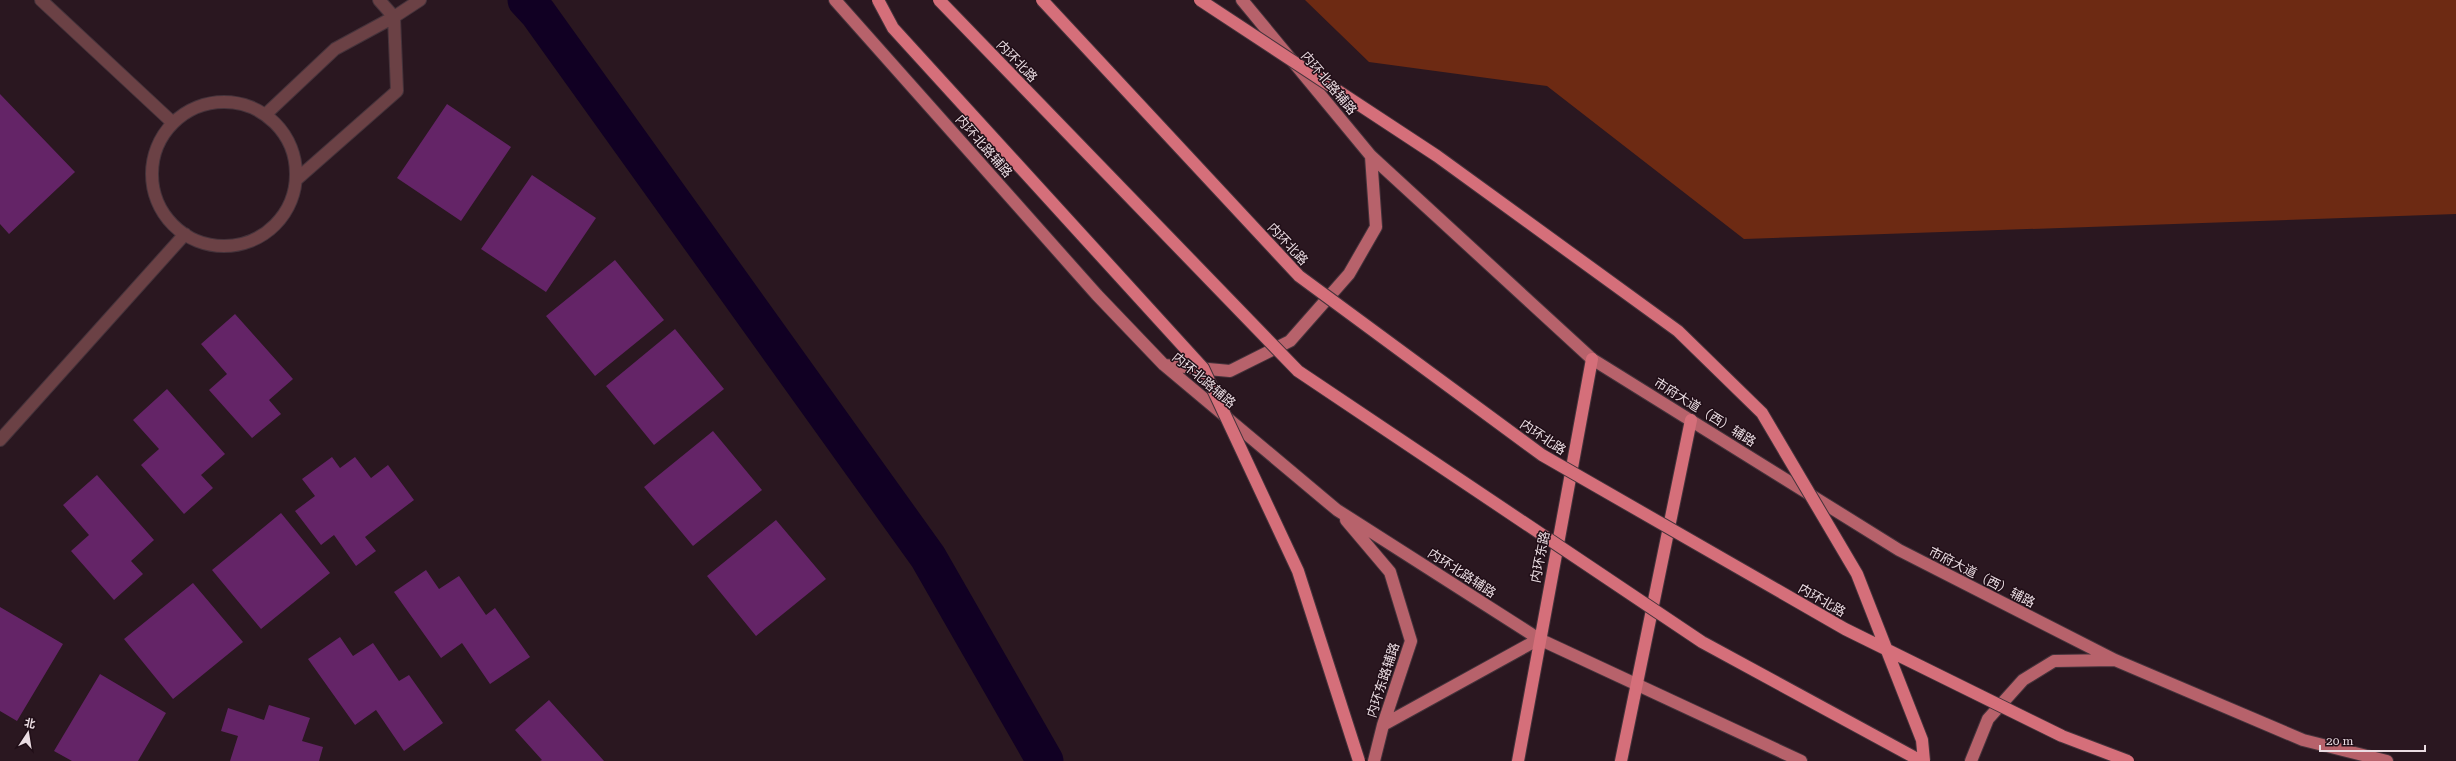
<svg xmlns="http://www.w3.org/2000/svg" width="2456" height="761" font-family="'Roboto Serif','Noto Sans SC',serif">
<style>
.green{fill:#6d2a13}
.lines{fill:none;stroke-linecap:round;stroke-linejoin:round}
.canal{stroke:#110023;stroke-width:37}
.building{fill:#642467}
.minor-casing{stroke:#45333b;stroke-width:14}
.major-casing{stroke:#45333b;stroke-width:14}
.highway-casing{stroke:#45333b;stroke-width:14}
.minor{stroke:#6b4145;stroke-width:12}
.major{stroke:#b7626b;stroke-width:12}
.highway{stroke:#d56f7a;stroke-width:12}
.highway-bridge-casing{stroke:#45333b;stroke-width:14;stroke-linecap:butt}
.highway-bridge{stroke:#d56f7a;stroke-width:12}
.labels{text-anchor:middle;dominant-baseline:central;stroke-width:3;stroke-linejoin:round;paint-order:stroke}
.street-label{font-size:13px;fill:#eadce2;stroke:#200e17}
</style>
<rect width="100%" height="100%" fill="#2a1720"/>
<path class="green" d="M1305 0H2456V214L1744 239 1547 86 1369 62Z"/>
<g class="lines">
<path class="canal" d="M526 0 538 13 928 557 1045 761"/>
</g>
<path class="building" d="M0 94 75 172 9 234 0 224Z
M447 104 511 147 461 221 397 178Z
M532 175 596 218 546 292 481 249Z
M615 260 664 320 595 376 546 316Z
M235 314 293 379 269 400 281 414 252 438 209 390 227 374 201 344Z
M675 329 724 389 654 445 606 386Z
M167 389 225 454 201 475 213 488 184 514 141 465 159 449 133 420Z
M713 431 762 490 693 546 644 487Z
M332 457 340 468 355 457 371 478 388 465 414 500 365 537 376 551 356 566 334 535 321 545 295 511 315 496 302 479Z
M97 475 154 540 131 561 143 574 114 600 71 551 89 535 63 505Z
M281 513 330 573 261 629 212 570Z
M776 520 826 579 756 636 707 576Z
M426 570 439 589 459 576 486 615 495 608 530 657 490 684 462 643 441 658 394 592Z
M193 583 243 642 173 699 124 639Z
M0 607 63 644 17 721 0 711Z
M340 637 353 656 373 643 399 681 409 675 443 723 404 751 376 710 355 725 308 659Z
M100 674 166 713 138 761H72L54 751Z
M549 700 604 761H540L542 760 515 730Z
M269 705 310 718 302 741 323 747 319 761H230L238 736 221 731 228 708 264 720Z"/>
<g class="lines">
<defs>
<path id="minor" d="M41 0 173 123
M379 0 394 17 420 0
M152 174a72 72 0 1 1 144 0a72 72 0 1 1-144 0Z
M266 114 335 49 394 17 397 91 297 179
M0 440 185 234"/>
<path id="major" d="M835 0 1097 295 1164 365 1337 510 1539 639 1801 761
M1242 0 1371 156 1592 359 1899 550 2115 660 2303 740 2387 761
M1164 365 1230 371 1290 341 1349 274 1376 227 1371 156
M1346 520 1390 572 1411 641 1383 725 1374 761
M1383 725 1539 639
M1971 761 1988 719 2023 680 2054 661 2114 660"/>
<path id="highway" d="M1518 761 1592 359
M1621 761 1691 420"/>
</defs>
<use href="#minor" class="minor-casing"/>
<use href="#major" class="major-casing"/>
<use href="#highway" class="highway-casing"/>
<use href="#minor" class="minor"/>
<use href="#major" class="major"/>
<use href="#highway" class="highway"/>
<defs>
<path id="highway-bridge" d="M878 0 893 28 1203 368 1298 571 1359 761
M939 0 1298 371 1702 642 1921 761
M1042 0 1299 276 1542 455 1845 629 2062 736 2128 761
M1200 0 1437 156 1678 331 1762 413 1857 574 1922 740 1924 761"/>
</defs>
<use href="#highway-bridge" class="highway-bridge-casing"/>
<use href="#highway-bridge" class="highway-bridge"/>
</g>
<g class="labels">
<g class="street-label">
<text transform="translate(1017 61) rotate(46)">内环北路</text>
<text transform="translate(1329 83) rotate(50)">内环北路辅路</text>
<text transform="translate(984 146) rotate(49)">内环北路辅路</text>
<text transform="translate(1288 244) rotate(47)">内环北路</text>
<text transform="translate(1204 380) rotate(40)">内环北路辅路</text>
<text transform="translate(1705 412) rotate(32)">市府大道（西）辅路</text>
<text transform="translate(1543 437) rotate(34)">内环北路</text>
<text transform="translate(1540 557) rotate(-79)">内环东路</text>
<text transform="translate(1462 573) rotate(33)">内环北路辅路</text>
<text transform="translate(1982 577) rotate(27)">市府大道（西）辅路</text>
<text transform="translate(1822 600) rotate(30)">内环北路</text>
<text transform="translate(1383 680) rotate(-72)">内环东路辅路</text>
</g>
</g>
<g transform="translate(28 733) rotate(12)" stroke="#200e17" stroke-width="3" paint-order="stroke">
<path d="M0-3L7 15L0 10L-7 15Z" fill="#eadce2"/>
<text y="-6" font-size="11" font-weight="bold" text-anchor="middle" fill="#eadce2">北</text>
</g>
<path d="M2320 745v6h105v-6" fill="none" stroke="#eadce2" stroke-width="2"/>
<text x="2326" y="745" font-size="12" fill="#eadce2" stroke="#200e17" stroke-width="3" paint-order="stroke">20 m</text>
</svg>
